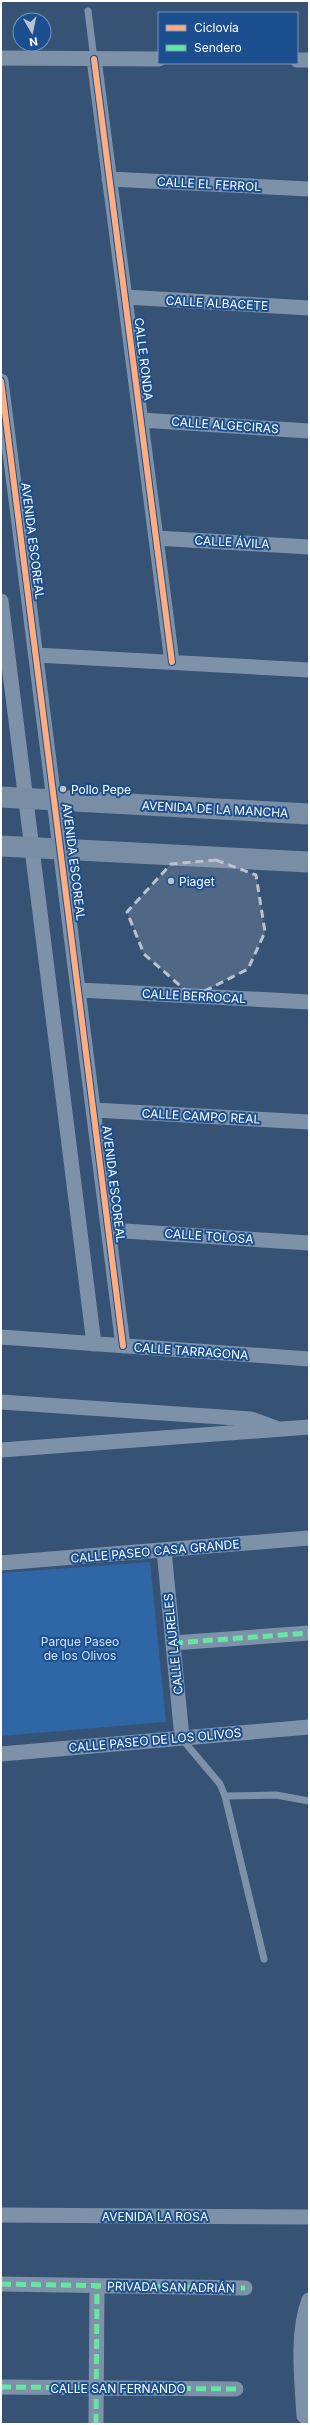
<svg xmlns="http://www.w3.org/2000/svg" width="310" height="2425" font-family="Inter,sans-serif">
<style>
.green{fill:#2f66a5}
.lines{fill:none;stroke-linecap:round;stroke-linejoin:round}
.lane{stroke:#7d92a8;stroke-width:7}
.street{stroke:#7d92a8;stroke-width:15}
.secondary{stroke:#798da4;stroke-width:21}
.quiet{stroke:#66e7a1;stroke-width:5;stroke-dasharray:10 5;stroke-linecap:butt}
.cycleway-casing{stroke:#1b4f8f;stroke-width:8}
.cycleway{stroke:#ffac80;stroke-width:6}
.marked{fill:#b9c2ce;fill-opacity:0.2;stroke:#b9c2ce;stroke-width:3;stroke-dasharray:8 5;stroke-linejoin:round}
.poi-dot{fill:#b9c2ce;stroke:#1b4f8f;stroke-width:1.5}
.labels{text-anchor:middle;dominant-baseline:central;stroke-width:4;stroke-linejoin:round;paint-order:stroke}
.street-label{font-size:12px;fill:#fff;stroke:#1b4f8f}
.poi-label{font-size:12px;fill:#fff;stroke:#1b4f8f;text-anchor:start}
.park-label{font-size:12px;fill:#cfe3fa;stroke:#1b4f8f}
</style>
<rect width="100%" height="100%" fill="#365274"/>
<path class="green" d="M150 1562 166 1722 1 1736V1573Z"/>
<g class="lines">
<path class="lane" d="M88 11 94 59
M182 1739 220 1784 225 1796 264 1959
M225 1796 276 1795 309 1801"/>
<path class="street" d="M1 58 159 59
M94 59 172 662
M297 60H309
M109 179 309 189
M125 297 309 308
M1 381 123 1346
M141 420 309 431
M156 538 309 547
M1 601 94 1344
M36 655 309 670
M79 990 309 1002
M94 1110 309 1122
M109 1230 309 1243
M1 1337 309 1359
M1 1402 251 1419 276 1428
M1 1450 309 1427
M164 1550 182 1738
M1 1563 309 1538
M173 1643 309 1633
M1 1754 309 1727
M1 2215 309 2217
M1 2284 245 2288
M1 2387 236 2389
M304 2416C302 2382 296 2333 309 2300
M96 2424 97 2287"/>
<path class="secondary" d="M1 797 309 814
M1 846 309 862"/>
<path class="quiet" d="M173 1643 309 1633
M1 2284 245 2288
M1 2387 236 2389
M96 2424 97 2287"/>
<defs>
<path id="cycleway" d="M94 59 172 662
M1 381 123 1346"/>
</defs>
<use href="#cycleway" class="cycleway-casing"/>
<use href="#cycleway" class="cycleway"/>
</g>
<path class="marked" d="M216 860 256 875 265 932 248 969 193 997 144 954 127 912 171 864Z"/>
<g class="poi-dot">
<circle cx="63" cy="789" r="4"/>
<circle cx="171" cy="881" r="4"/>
</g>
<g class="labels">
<g class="street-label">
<text transform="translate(209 184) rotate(3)">CALLE EL FERROL</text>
<text transform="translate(217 303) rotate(3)">CALLE ALBACETE</text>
<text transform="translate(144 359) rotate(83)">CALLE RONDA</text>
<text transform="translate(225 425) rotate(4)">CALLE ALGECIRAS</text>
<text transform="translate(33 541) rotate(83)">AVENIDA ESCOREAL</text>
<text transform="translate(232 542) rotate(3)">CALLE ÁVILA</text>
<text transform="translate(215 809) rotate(3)">AVENIDA DE LA MANCHA</text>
<text transform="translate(74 862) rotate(83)">AVENIDA ESCOREAL</text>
<text transform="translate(194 996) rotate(3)">CALLE BERROCAL</text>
<text transform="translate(201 1116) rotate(3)">CALLE CAMPO REAL</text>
<text transform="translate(114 1184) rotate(83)">AVENIDA ESCOREAL</text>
<text transform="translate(209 1236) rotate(4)">CALLE TOLOSA</text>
<text transform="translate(191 1351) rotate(4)">CALLE TARRAGONA</text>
<text transform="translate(155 1551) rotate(-5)">CALLE PASEO CASA GRANDE</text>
<text transform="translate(173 1644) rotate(-96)">CALLE LAURELES</text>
<text transform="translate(155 1740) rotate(-5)">CALLE PASEO DE LOS OLIVOS</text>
<text x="155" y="2216">AVENIDA LA ROSA</text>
<text transform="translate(171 2287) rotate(1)">PRIVADA SAN ADRIÁN</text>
<text x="118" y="2388">CALLE SAN FERNANDO</text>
</g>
<g class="poi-label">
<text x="71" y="789">Pollo Pepe</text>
<text x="179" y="881">Piaget</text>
</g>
<g class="park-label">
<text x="80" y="1641">Parque Paseo<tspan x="80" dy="14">de los Olivos</tspan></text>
</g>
</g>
<rect width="310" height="2425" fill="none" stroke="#ffffff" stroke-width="4"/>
<rect x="158" y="12" width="140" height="52" fill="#1b4f8f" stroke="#7695bc"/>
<rect x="166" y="25" width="20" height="6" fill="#ffac80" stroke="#7695bc"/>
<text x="194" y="32" font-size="12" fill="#ffffff">Ciclovía</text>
<rect x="166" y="45" width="20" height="6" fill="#66e7a1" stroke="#7695bc"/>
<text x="194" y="52" font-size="12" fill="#ffffff">Sendero</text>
<g transform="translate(32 32) rotate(171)"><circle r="19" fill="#1b4f8f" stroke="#7695bc"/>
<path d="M0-3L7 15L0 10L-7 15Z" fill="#b9c2ce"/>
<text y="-6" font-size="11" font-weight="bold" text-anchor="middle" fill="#ffffff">N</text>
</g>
</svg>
